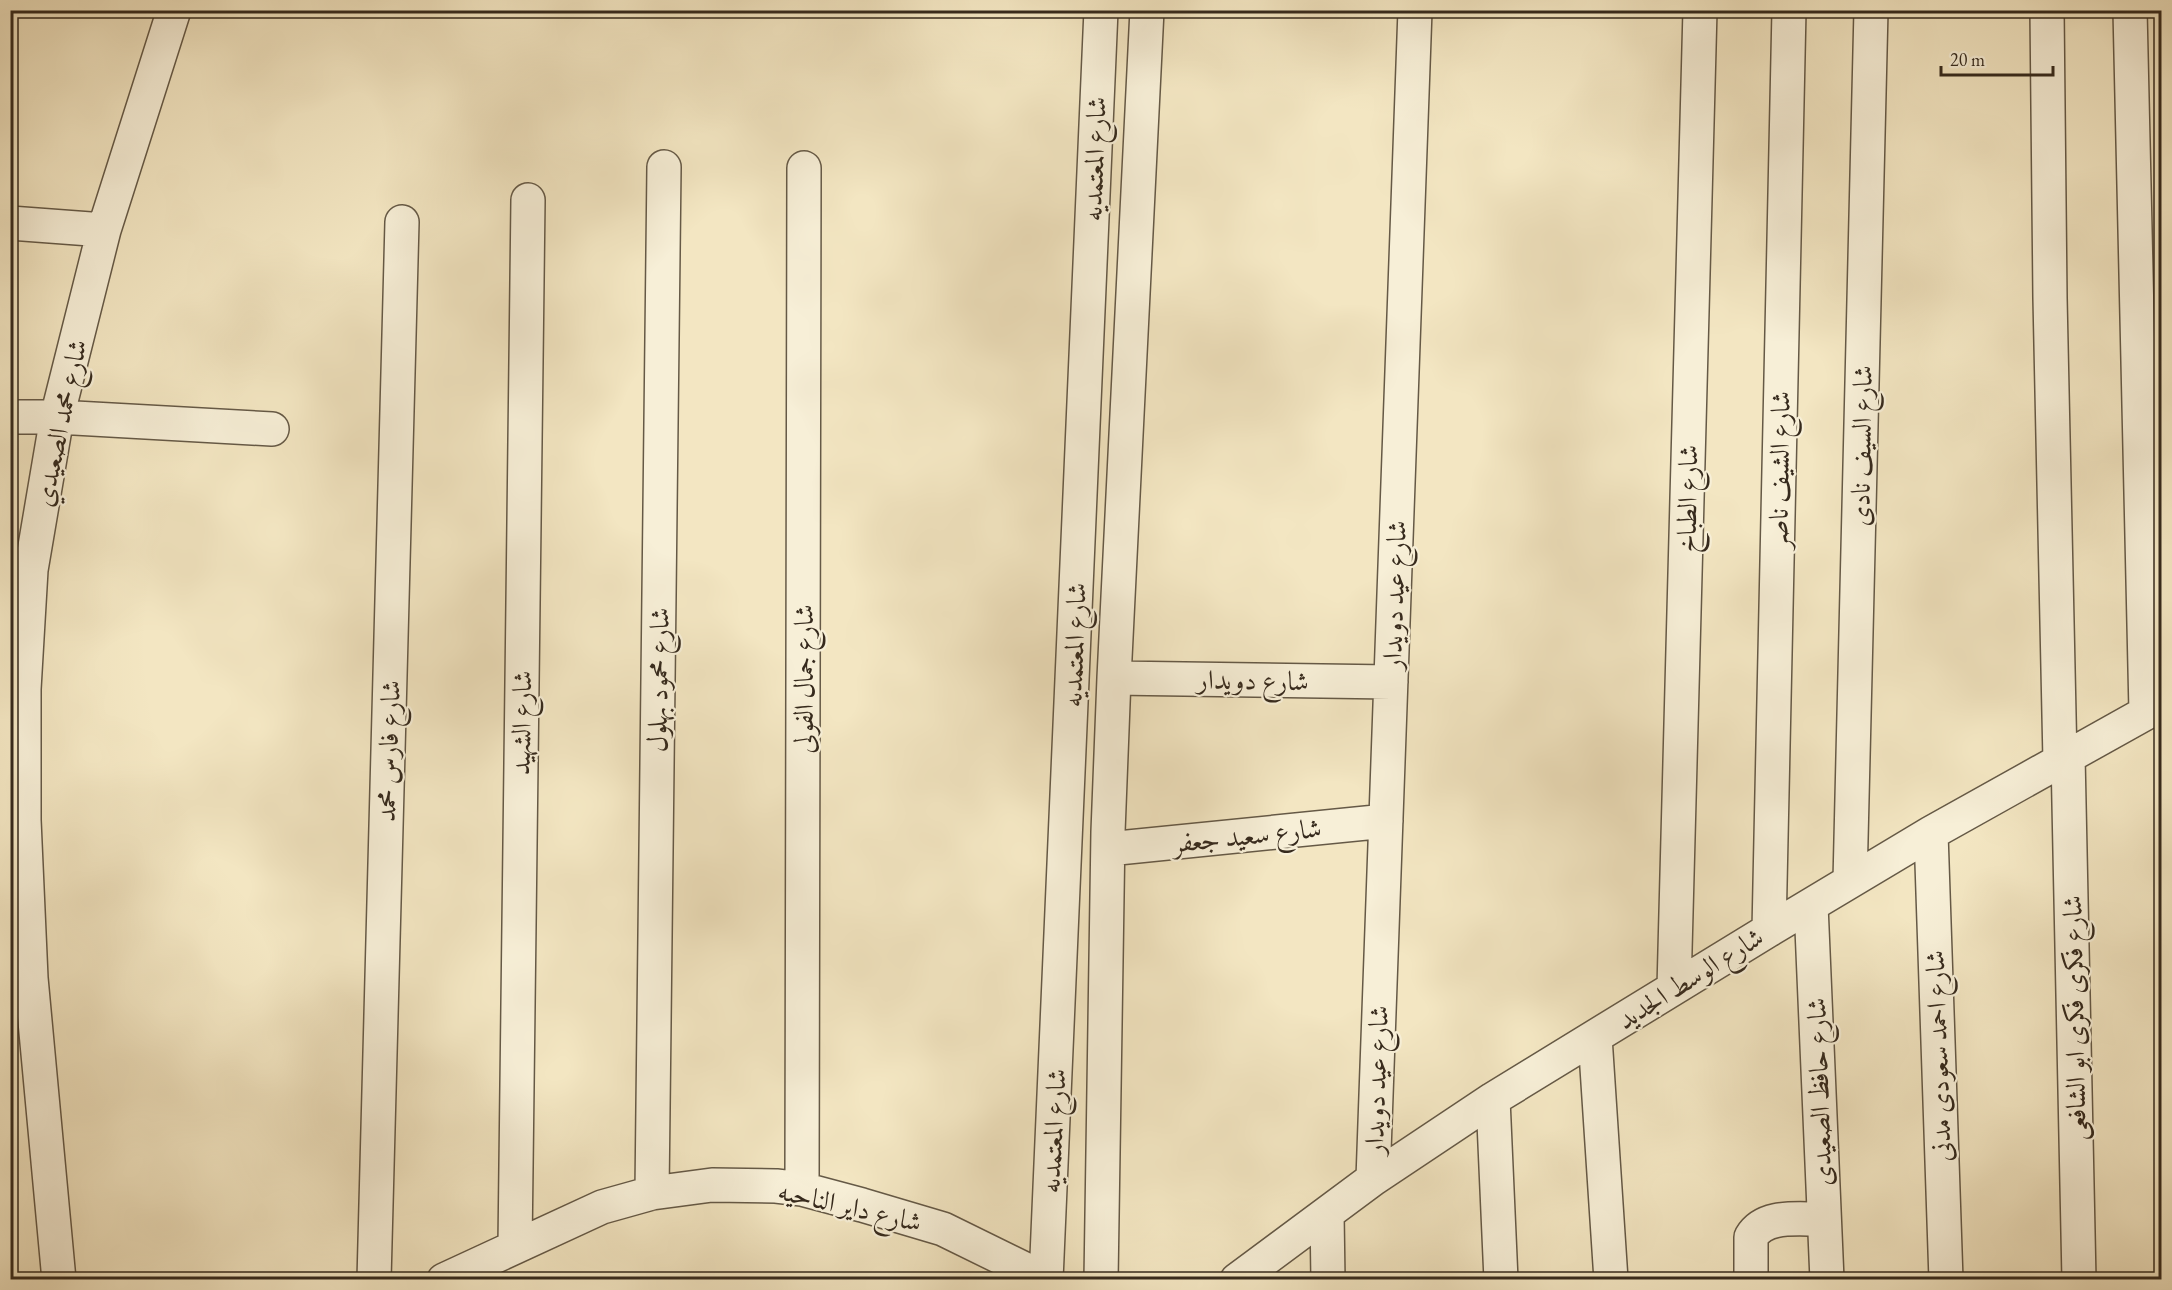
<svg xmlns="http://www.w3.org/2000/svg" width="2172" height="1290" font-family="'EB Garamond',Amiri,serif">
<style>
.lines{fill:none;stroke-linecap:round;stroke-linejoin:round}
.street-casing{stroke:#655946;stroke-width:36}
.street{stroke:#f7efd7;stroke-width:33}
.labels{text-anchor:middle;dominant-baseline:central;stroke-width:4.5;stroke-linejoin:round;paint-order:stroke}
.street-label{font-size:27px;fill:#362a1d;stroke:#f7efd7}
</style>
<rect width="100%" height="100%" fill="#f3e6c2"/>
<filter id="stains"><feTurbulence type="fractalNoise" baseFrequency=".00333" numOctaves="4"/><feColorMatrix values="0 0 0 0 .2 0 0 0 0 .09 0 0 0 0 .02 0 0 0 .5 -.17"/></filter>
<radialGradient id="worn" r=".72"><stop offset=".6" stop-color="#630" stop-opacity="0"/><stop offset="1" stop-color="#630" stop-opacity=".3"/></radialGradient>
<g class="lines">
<defs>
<path id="street" d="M2047 10 2050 298 2060 761
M2130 10 2146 712
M10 223 104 230
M10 417H57L272 429
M1114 678 1391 682
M2068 756 2079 1280
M1931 833 1946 1280
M1108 849 1386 821
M1850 881 1871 10
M1811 905 1827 1280
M1769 930 1789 10
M1674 988 1700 10
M1595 1037 1611 1280
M1493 1099 1501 1280
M1373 1179 1415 10
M802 1189 804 168
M652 1193 664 167
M1327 1214 1328 1280
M515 1247 528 200
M59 1280 31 978 24 820V689L31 570 57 417 104 230 174 10
M374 1280 402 222
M444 1280 602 1207 652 1193 712 1185 776 1186 802 1189 862 1205 943 1229 1047 1280
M1046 1280 1101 10
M1101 1280 1108 832 1114 678 1147 10
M1237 1280 1373 1179 1493 1099 1769 930 1931 833 2162 704
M1751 1280V1237C1765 1213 1800 1220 1824 1219"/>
</defs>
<use href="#street" class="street-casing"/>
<use href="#street" class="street"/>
</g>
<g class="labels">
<g class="street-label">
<text transform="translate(1094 159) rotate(-88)">شارع المعتمديه</text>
<text transform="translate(60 423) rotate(-78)">شارع محمد الصعيدي</text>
<text transform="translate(1861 446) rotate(-89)">شارع السيف نادى</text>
<text transform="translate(1779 470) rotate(-89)">شارع الشيف ناصر</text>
<text transform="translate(1687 499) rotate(-89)">شارع الطباخ</text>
<text transform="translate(1394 595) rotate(-88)">شارع عيد دويدار</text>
<text transform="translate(1074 645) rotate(-88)">شارع المعتمديه</text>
<text transform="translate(803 679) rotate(-90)">شارع جمال الفولى</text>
<text transform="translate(658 680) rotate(-89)">شارع محمود بهلول</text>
<text transform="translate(1253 680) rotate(1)">شارع دويدار</text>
<text transform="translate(521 723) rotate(-89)">شارع الشهيد</text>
<text transform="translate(388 751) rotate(-88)">شارع فارس محمد</text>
<text transform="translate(1247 835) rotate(-6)">شارع سعيد جعفر</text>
<text transform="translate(1690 978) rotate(-32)">شارع الوسط الجديد</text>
<text transform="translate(2074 1018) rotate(-91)">شارع فكرى فكرى ابو الشافعى</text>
<text transform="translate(1938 1056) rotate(-92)">شارع احمد سعودى مدنى</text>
<text transform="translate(1376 1080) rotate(-88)">شارع عيد دويدار</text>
<text transform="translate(1819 1092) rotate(-92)">شارع حافظ الصعيدى</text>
<text transform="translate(1053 1131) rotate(-87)">شارع المعتمديه</text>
<text transform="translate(850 1206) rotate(13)">شارع داير الناحيه</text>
</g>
</g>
<rect width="2172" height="1290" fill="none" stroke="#f3e6c2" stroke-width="36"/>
<rect x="12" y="12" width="2148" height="1266" fill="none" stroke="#362a1d" stroke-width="3"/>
<rect x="18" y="18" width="2136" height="1254" fill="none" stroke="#362a1d" stroke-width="1.5"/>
<path d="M1941 66v9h112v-9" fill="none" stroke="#362a1d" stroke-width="3"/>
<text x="1950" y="66" font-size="18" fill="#362a1d" stroke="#f7efd7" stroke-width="4.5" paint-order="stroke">20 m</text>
<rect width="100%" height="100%" filter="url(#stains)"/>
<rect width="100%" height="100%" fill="url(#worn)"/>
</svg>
